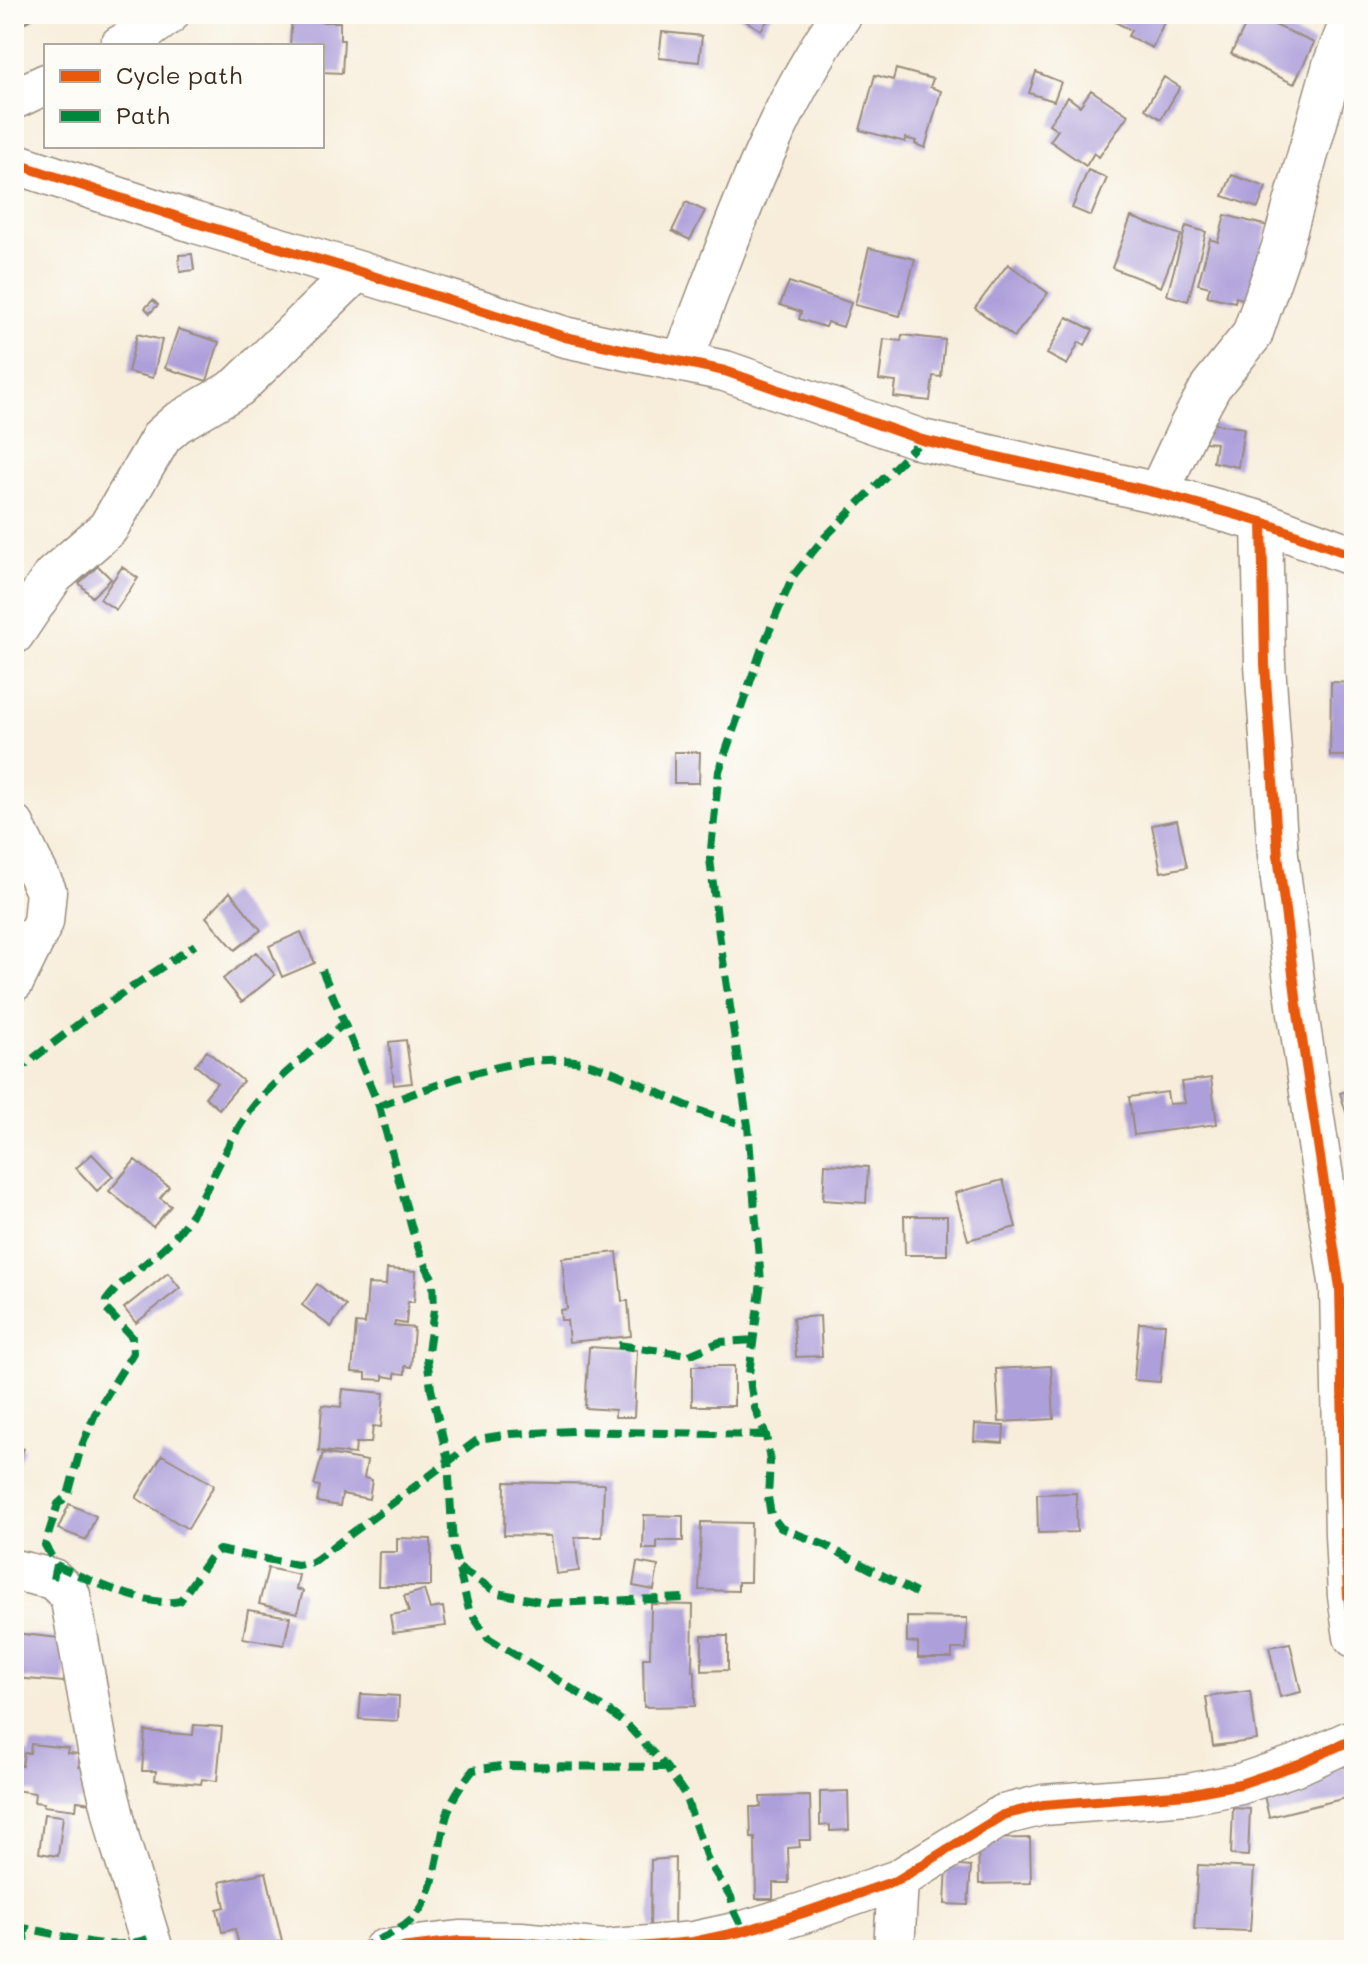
<svg xmlns="http://www.w3.org/2000/svg" width="1368" height="1964" font-family="Mali,sans-serif">
<style>
.building{fill:#ad9fda}
.lines{fill:none;stroke-linecap:round;stroke-linejoin:round}
.minor-casing{stroke:#998c7c;stroke-width:43}
.minor{stroke:#fff;stroke-width:40}
.quiet{stroke:#00873e;stroke-width:8;stroke-dasharray:16 8;stroke-linecap:butt}
.cycleway-casing{stroke:#fdfcf7;stroke-width:15}
.cycleway{stroke:#e8590c;stroke-width:10}
</style>
<rect width="100%" height="100%" fill="#fdfcf7"/>
<filter id="ink" filterUnits="userSpaceOnUse"><feTurbulence type="fractalNoise" baseFrequency=".0125" numOctaves="2"/><feDisplacementMap in="SourceGraphic" scale="16" xChannelSelector="R" yChannelSelector="G"/><feConvolveMatrix kernelMatrix="1 2 1 2 8 2 1 2 1" color-interpolation-filters="sRGB"/></filter>
<filter id="wash" filterUnits="userSpaceOnUse"><feTurbulence type="fractalNoise" baseFrequency=".006" numOctaves="4" result="noise"/><feDisplacementMap in="SourceGraphic" scale="32" xChannelSelector="R" yChannelSelector="G"/><feGaussianBlur stdDeviation="1.8" result="paint"/><feColorMatrix in="noise" values="0 0 0 0 0 0 0 0 0 0 0 0 0 0 0 0 0 1.4 0 .05"/><feComposite in="paint" operator="in"/></filter>
<g filter="url(#wash)">
<rect width="100%" height="100%" fill="#f7edda"/>
<g id="blocks">
<path class="building" d="M14 14H41L20 25Z
M292 14H320V22H340V40H344L342 73 322 72V46H290Z
M734 14H772L761 30Z
M1119 14H1168L1152 48 1128 36 1131 30 1115 22Z
M1251 14 1314 43 1294 84 1231 54Z
M662 32 702 36 699 62 659 58Z
M896 69 933 79 930 87 941 91 925 148 915 144 916 141 905 138V142L860 130 875 75 893 80Z
M1036 72 1061 82 1054 101 1029 93Z
M1164 77 1180 87 1161 119 1145 109Z
M1091 90 1128 115 1099 157 1094 153 1086 166 1050 141 1058 130 1049 124 1068 97 1080 106Z
M1088 170 1107 178 1091 216 1072 208Z
M1232 175 1266 187 1258 208 1223 196Z
M686 202 705 211 690 240 672 231Z
M1225 215 1268 226 1249 301 1236 297 1235 302 1207 296 1210 287 1198 284 1210 239 1218 242Z
M1131 217 1181 235 1161 287 1112 268Z
M1186 226 1206 232 1188 301 1167 295Z
M869 248 915 259 900 316 855 305Z
M192 254 194 270 180 272 179 255Z
M1008 264 1048 293 1014 337 975 308Z
M789 282 851 303 843 327 827 322 825 327 799 319 801 312 780 305Z
M153 300 158 305 150 313 145 308Z
M1067 317 1093 330 1085 345 1079 342 1067 365 1047 354Z
M178 329 219 342 207 381 165 368Z
M137 334 162 340 153 378 128 372Z
M902 335 945 340 941 377 933 376 930 401 894 397 896 382 879 380 884 339 901 341Z
M1208 423 1244 428 1238 467 1213 462 1216 443 1205 442Z
M98 566 111 579 92 597 79 583Z
M122 567 138 578 116 610 100 599Z
M1331 682 1354 683V756H1330Z
M674 752H700L699 783H674Z
M1177 820 1187 867 1161 872 1152 825Z
M230 892 261 930 235 950 206 917Z
M301 932 315 963 282 977 269 946Z
M256 952 275 975 242 1002 223 979Z
M406 1040 412 1083 394 1085 389 1042Z
M207 1051 243 1081 219 1109 205 1097 217 1083 195 1065Z
M1211 1078 1217 1124 1134 1135 1129 1097 1167 1092 1169 1104 1185 1103 1181 1082Z
M1354 1089V1124L1350 1125 1340 1093Z
M92 1154 113 1176 97 1191 76 1168Z
M135 1160 169 1187 160 1198 171 1206 153 1227 109 1191Z
M825 1164 868 1167 866 1203 823 1200Z
M1003 1180 1016 1227 968 1240 955 1193Z
M904 1216H947V1255H905Z
M617 1252 622 1301H628L631 1336 569 1342 567 1320H561L560 1310 567 1309 562 1258Z
M387 1269 416 1271 414 1302H408L406 1324 395 1322 394 1326 414 1328 411 1367 405 1366V1374L395 1373V1378L383 1376V1380L366 1379V1373L352 1372 356 1323 365 1324 368 1284 386 1285Z
M168 1273 180 1288 136 1323 124 1308Z
M317 1284 346 1306 331 1327 302 1305Z
M820 1316 822 1356 796 1357 793 1318Z
M1139 1323 1165 1324 1160 1382 1134 1380Z
M589 1347 637 1350 634 1417H615V1410L585 1408Z
M692 1366H734V1406H692Z
M1051 1366 1054 1419 999 1422 996 1369Z
M343 1389 384 1393 381 1427 373 1426 371 1443H356L355 1454 319 1451 322 1405 341 1407Z
M975 1424 1004 1426 1003 1443 974 1441Z
M14 1444 24 1449 14 1468Z
M323 1453 367 1461 364 1478 372 1480 369 1499 342 1494 340 1506 317 1502 320 1486 314 1485Z
M162 1455 214 1485 188 1529 136 1498Z
M505 1482 604 1484 602 1537H575L579 1571 556 1574 551 1536 504 1535Z
M1076 1493 1077 1532 1038 1533 1037 1494Z
M69 1504 96 1516 86 1540 58 1529Z
M644 1515 683 1516V1541H657V1549H643Z
M701 1522 751 1523 750 1582H738V1591L699 1590Z
M397 1538 431 1539V1586H378L379 1552H397Z
M637 1562 658 1566 654 1590 633 1586Z
M268 1568 299 1575 296 1589 303 1591 297 1613 259 1604Z
M424 1590 430 1609 443 1607 446 1626 393 1633 390 1615 409 1612 404 1596Z
M651 1604 693 1605 692 1671H695V1706L644 1707 643 1658H650Z
M248 1610 290 1617 284 1645 243 1638Z
M907 1617 967 1618 966 1649H952V1658H918V1643L907 1642Z
M14 1633 68 1639 64 1682 14 1678Z
M702 1636H728V1670L702 1671Z
M1290 1643 1301 1692 1280 1697 1269 1647Z
M1250 1691 1257 1740 1213 1746 1206 1697Z
M361 1694 399 1696 398 1721 359 1719Z
M194 1725 222 1727 217 1781 202 1779 201 1784 155 1780 156 1771H142L145 1731 193 1735Z
M31 1744 68 1748 67 1753 80 1754 79 1767 87 1768 91 1803 77 1801 76 1810 43 1806 44 1803 34 1802 35 1793 14 1790 17 1765 22 1766 24 1753H30Z
M1346 1766 1354 1796 1269 1817 1262 1787Z
M848 1791 849 1830 830 1831V1825L820 1826V1792Z
M810 1796 811 1840H799L800 1847 788 1848 789 1883H773V1899H756L755 1838H751L750 1807H761L760 1797Z
M1233 1808 1250 1809 1248 1856 1231 1855Z
M44 1814 63 1816 58 1856 39 1853Z
M1030 1838 1031 1883 979 1884 978 1839Z
M675 1858 674 1926 650 1927 651 1860Z
M947 1865 971 1867 968 1905 945 1904Z
M1198 1865 1254 1868 1250 1931 1194 1929Z
M266 1872 282 1941 240 1950 235 1929 222 1932 217 1909 225 1907 220 1882Z"/>
</g>
</g>
<g filter="url(#ink)">
<use href="#blocks" fill-opacity="0" stroke="#998c7c" stroke-width="2"/>
<g class="lines">
<defs>
<path id="minor" d="M120 46 143 33 169 14
M14 99 46 84
M14 163 196 223 357 271 565 337 725 371 922 440 1158 493 1262 522 1354 556
M682 362C728 244 769 118 842 14
M1158 493 1189 427 1211 386 1252 335 1281 250 1333 65 1353 14
M1262 522 1265 664 1278 855 1298 1013 1340 1288 1345 1534 1348 1596 1354 1637
M14 634 53 576 108 528 162 436 177 423 238 387 357 271
M14 825 46 891 43 922 14 981
M14 1570 53 1579 70 1595 98 1750 120 1842 153 1950
M383 1950 460 1941 521 1942 605 1950 693 1942 744 1931 803 1913 898 1880 1003 1815 1043 1805 1188 1794 1240 1784 1299 1764 1354 1739
M894 1950 898 1880"/>
</defs>
<use href="#minor" class="minor-casing"/>
<use href="#minor" class="minor"/>
<path class="quiet" d="M322 970 379 1106 412 1229 422 1258 433 1280 434 1310 427 1358 431 1389 448 1460 453 1546 469 1610 488 1638 610 1712 628 1726 666 1767 684 1793 708 1861 731 1897 735 1913 744 1931
M14 1073 89 1016 195 945
M379 1106C438 1085 513 1053 575 1061 611 1066 656 1093 690 1107 709 1115 729 1120 748 1126
M618 1345 689 1355 720 1342 754 1340
M56 1565C84 1578 150 1609 180 1601L211 1556 219 1550 297 1565 313 1562 479 1439 510 1434 573 1431 766 1435
M459 1568 498 1593 549 1603 685 1598
M53 1579 56 1565 45 1545 58 1504 68 1495 80 1451 95 1414 133 1353 132 1337 106 1309V1301C121 1279 158 1257 177 1234 210 1195 222 1146 253 1107 277 1077 315 1050 343 1024
M916 1593 825 1545 781 1528 771 1515 768 1497 770 1461 766 1435 754 1406 749 1374 761 1282 748 1126 719 934 710 859 719 771 762 648 793 576 824 538 922 440
M14 1927C61 1931 101 1955 148 1939
M23 1928 26 1950
M356 1950C374 1941 395 1934 410 1921 438 1898 437 1844 448 1812 453 1796 463 1783 473 1770L501 1766 666 1767"/>
<defs>
<path id="cycleway" d="M14 163 196 223 357 271 565 337 725 371 922 440 1158 493 1262 522 1354 556
M1262 522 1265 664 1278 855 1298 1013 1340 1288 1345 1534 1348 1596 1354 1637
M383 1950 460 1941 521 1942 605 1950 693 1942 744 1931 803 1913 898 1880 1003 1815 1043 1805 1188 1794 1240 1784 1299 1764 1354 1739"/>
</defs>
<use href="#cycleway" class="cycleway-casing"/>
<use href="#cycleway" class="cycleway"/>
</g>
</g>
<rect width="1368" height="1964" fill="none" stroke="#fdfcf7" stroke-width="48"/>
<rect x="44" y="44" width="280" height="104" fill="#fdfcf7" stroke="#afa8a0" stroke-width="2"/>
<rect x="60" y="70" width="40" height="12" fill="#e8590c" stroke="#afa8a0" stroke-width="2"/>
<text x="116" y="84" font-size="24" fill="#3b2a1e">Cycle path</text>
<rect x="60" y="110" width="40" height="12" fill="#00873e" stroke="#afa8a0" stroke-width="2"/>
<text x="116" y="124" font-size="24" fill="#3b2a1e">Path</text>
</svg>
